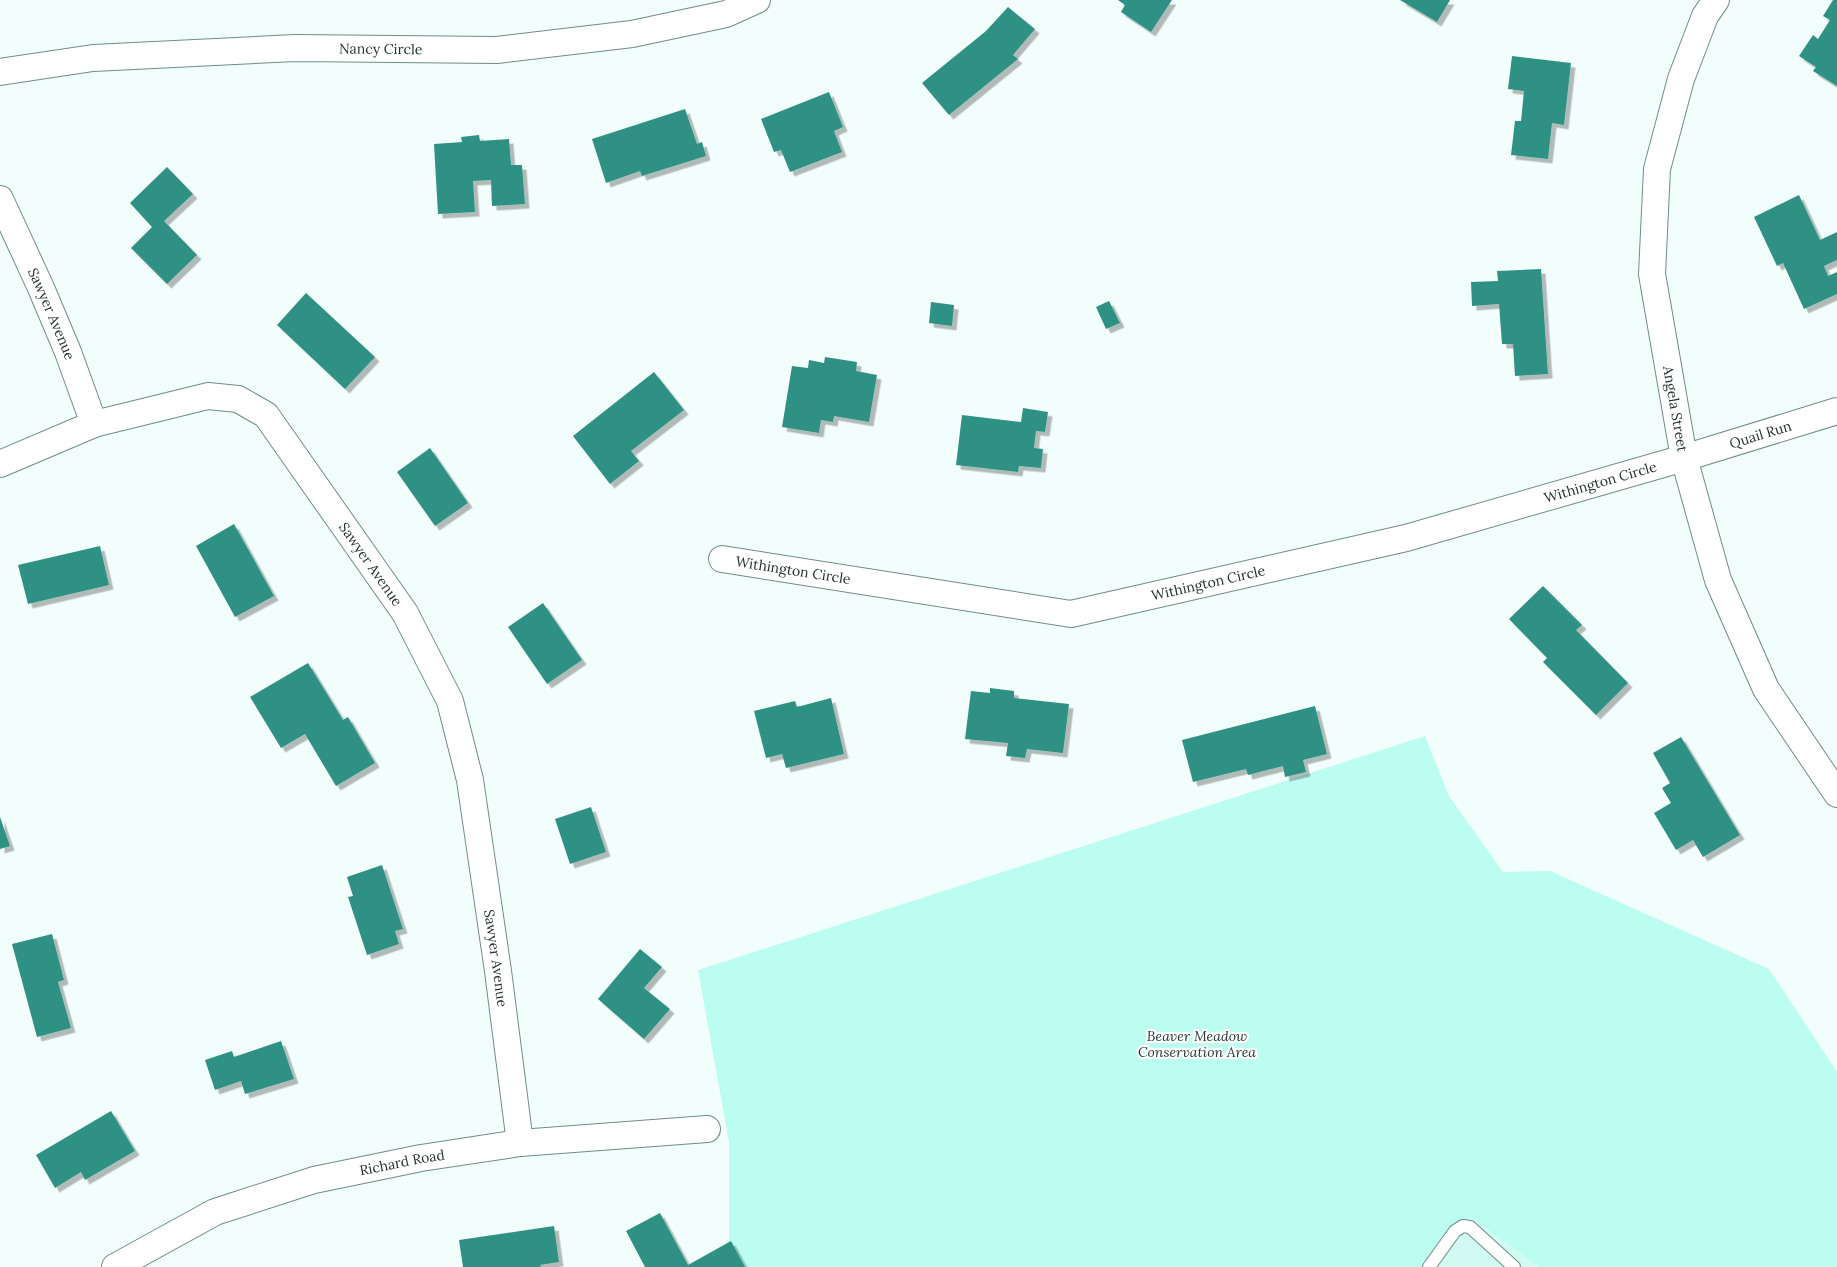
<svg xmlns="http://www.w3.org/2000/svg" width="1837" height="1267" font-family="Lora,serif">
<style>
.built{fill:#d1faf2}
.green{fill:#bcfdf1}
.building{fill:#2f9183;filter:url(#shadow)}
.lines{fill:none;stroke-linecap:round;stroke-linejoin:round}
.lane-casing{stroke:#708c87;stroke-width:14}
.street-casing{stroke:#708c87;stroke-width:28}
.lane{stroke:#fff;stroke-width:12}
.street{stroke:#fff;stroke-width:26}
.labels{text-anchor:middle;dominant-baseline:central;stroke-width:4.5;stroke-linejoin:round;paint-order:stroke}
.street-label{font-size:14px;fill:#25312f;stroke:#fff}
.park-label{font-size:14px;font-style:italic;fill:#1e3430;stroke:#fff}
</style>
<defs>
<filter id="shadow"><feDropShadow dx="4.5" dy="4.5" stdDeviation="0" flood-color="#0004"/></filter>
</defs>
<rect width="100%" height="100%" fill="#f2fefc"/>
<path class="built" d="M1471 1217 1539 1267H1425Z"/>
<path class="green" d="M1425 736 1449 796 1503 872 1550 871 1769 969 1837 1072V1267H1539L1471 1217 1425 1267H729V1142L698 970Z"/>
<path class="building" d="M1118 0H1172L1151 32 1121 12 1125 5Z
M1400 0H1450L1437 22Z
M1833 0H1837V86L1813 71 1816 67 1799 56 1813 35 1818 39 1830 20 1823 16Z
M1008 7 1035 29 1013 55 1018 59 949 115 922 83 986 31Z
M1512 56 1571 63 1564 125 1552 123 1548 159 1511 155 1515 121H1521L1524 91 1508 89Z
M829 92 843 127 834 131 842 152 790 172 781 150 774 152 761 119Z
M685 109 697 144 702 142 706 156 642 176 640 171 606 183 592 139Z
M479 135 480 141 509 139 511 165H522L525 204 492 206 491 180 473 181 475 212 438 214 434 144 462 142 461 137Z
M167 167 193 194 164 221 197 255 167 284 131 248 152 227 130 203Z
M1799 195 1820 240 1837 232V260L1824 266 1828 276 1837 272V294L1804 309 1783 263 1777 266 1754 217Z
M1541 269 1548 374 1515 376 1513 344H1502L1499 304 1472 306 1471 282 1498 281 1497 271Z
M306 293 375 357 345 389 277 325Z
M1109 301 1120 323 1106 329 1096 307Z
M931 302 954 305 952 326 929 323Z
M825 357 857 362 856 371 877 375 869 422 834 416 833 422 821 420 819 433 782 427 792 366 808 368 809 360 824 363Z
M654 372 684 410 631 451 639 461 610 484 573 436Z
M1023 408 1048 412 1045 432 1036 431 1034 448 1043 449 1041 468 1019 466 1018 472 956 465 962 415 1021 422Z
M430 448 468 503 435 526 397 472Z
M234 524 274 596 235 617 196 546Z
M100 546 109 585 28 604 18 565Z
M1543 586 1582 625 1576 630 1628 683 1596 715 1543 662 1547 658 1509 619Z
M543 603 582 660 547 684 508 627Z
M308 663 343 720 348 717 375 763 336 786 305 734 281 748 250 697Z
M990 688 1014 691V698L1069 704 1063 753 1027 749 1025 758 1006 756 1008 743 965 739 971 691 990 693Z
M831 698 844 754 786 768 782 754 766 758 754 711 795 701 797 707Z
M1315 706 1327 754 1303 760 1306 772 1285 777 1283 766 1248 775 1246 769 1193 782 1182 740Z
M1681 737 1740 835 1703 857 1693 840 1676 850 1654 813 1671 803 1662 788 1670 783 1653 753Z
M591 807 606 852 570 864 555 819Z
M0 817 10 846 0 849Z
M382 865 403 929 395 931 399 944 367 955 348 897 353 896 347 877Z
M52 934 64 980 58 982 71 1028 37 1037 12 944Z
M640 949 662 967 644 988 670 1009 644 1039 598 999Z
M281 1041 294 1079 245 1094 241 1081 215 1090 205 1060 232 1051 234 1057Z
M111 1111 135 1151 85 1180 81 1172 55 1188 36 1155Z
M660 1213 688 1265 731 1241 745 1267H645L626 1231Z
M554 1226 559 1262 540 1265 541 1267H463L459 1240Z"/>
<g class="lines">
<defs>
<path id="lane" d="M1429 1267 1455 1231 1463 1226 1470 1227 1514 1267"/>
<g id="street">
<path id="s1" d="M1716 0 1705 16 1681 79 1657 169 1652 274 1684 458 1718 580 1766 689 1837 794"/>
<path id="s2" d="M0 72 93 58 295 48 497 50 632 34 726 14 757 0"/>
<path id="s3" d="M0 199 41 288 68 352 94 424 208 396 238 399 266 415 405 613 450 701 470 780 498 971 520 1143"/>
<path d="M0 464 94 424"/>
<path id="s4" d="M722 559 1071 614 1406 538 1684 458 1837 411"/>
<path id="s5" d="M115 1267 215 1212 314 1180 421 1158 520 1143 707 1129"/>
</g>
</defs>
<use href="#lane" class="lane-casing"/>
<use href="#street" class="street-casing"/>
<use href="#lane" class="lane"/>
<use href="#street" class="street"/>
</g>
<g class="labels">
<g class="street-label">
<text stroke="none"><textPath href="#s2" startOffset="382">Nancy Circle</textPath></text>
<text stroke="none"><textPath href="#s3" startOffset="126">Sawyer Avenue</textPath></text>
<text stroke="none"><textPath href="#s1" startOffset="422">Angela Street</textPath></text>
<text stroke="none"><textPath href="#s4" startOffset="1066">Quail Run</textPath></text>
<text stroke="none"><textPath href="#s4" startOffset="899">Withington Circle</textPath></text>
<text stroke="none"><textPath href="#s3" startOffset="606">Sawyer Avenue</textPath></text>
<text stroke="none"><textPath href="#s4" startOffset="72">Withington Circle</textPath></text>
<text stroke="none"><textPath href="#s4" startOffset="494">Withington Circle</textPath></text>
<text stroke="none"><textPath href="#s3" startOffset="1026">Sawyer Avenue</textPath></text>
<text stroke="none"><textPath href="#s5" startOffset="308">Richard Road</textPath></text>
</g>
<g class="park-label">
<text x="1197" y="1036">Beaver Meadow<tspan x="1197" dy="16">Conservation Area</tspan></text>
</g>
</g>
</svg>
